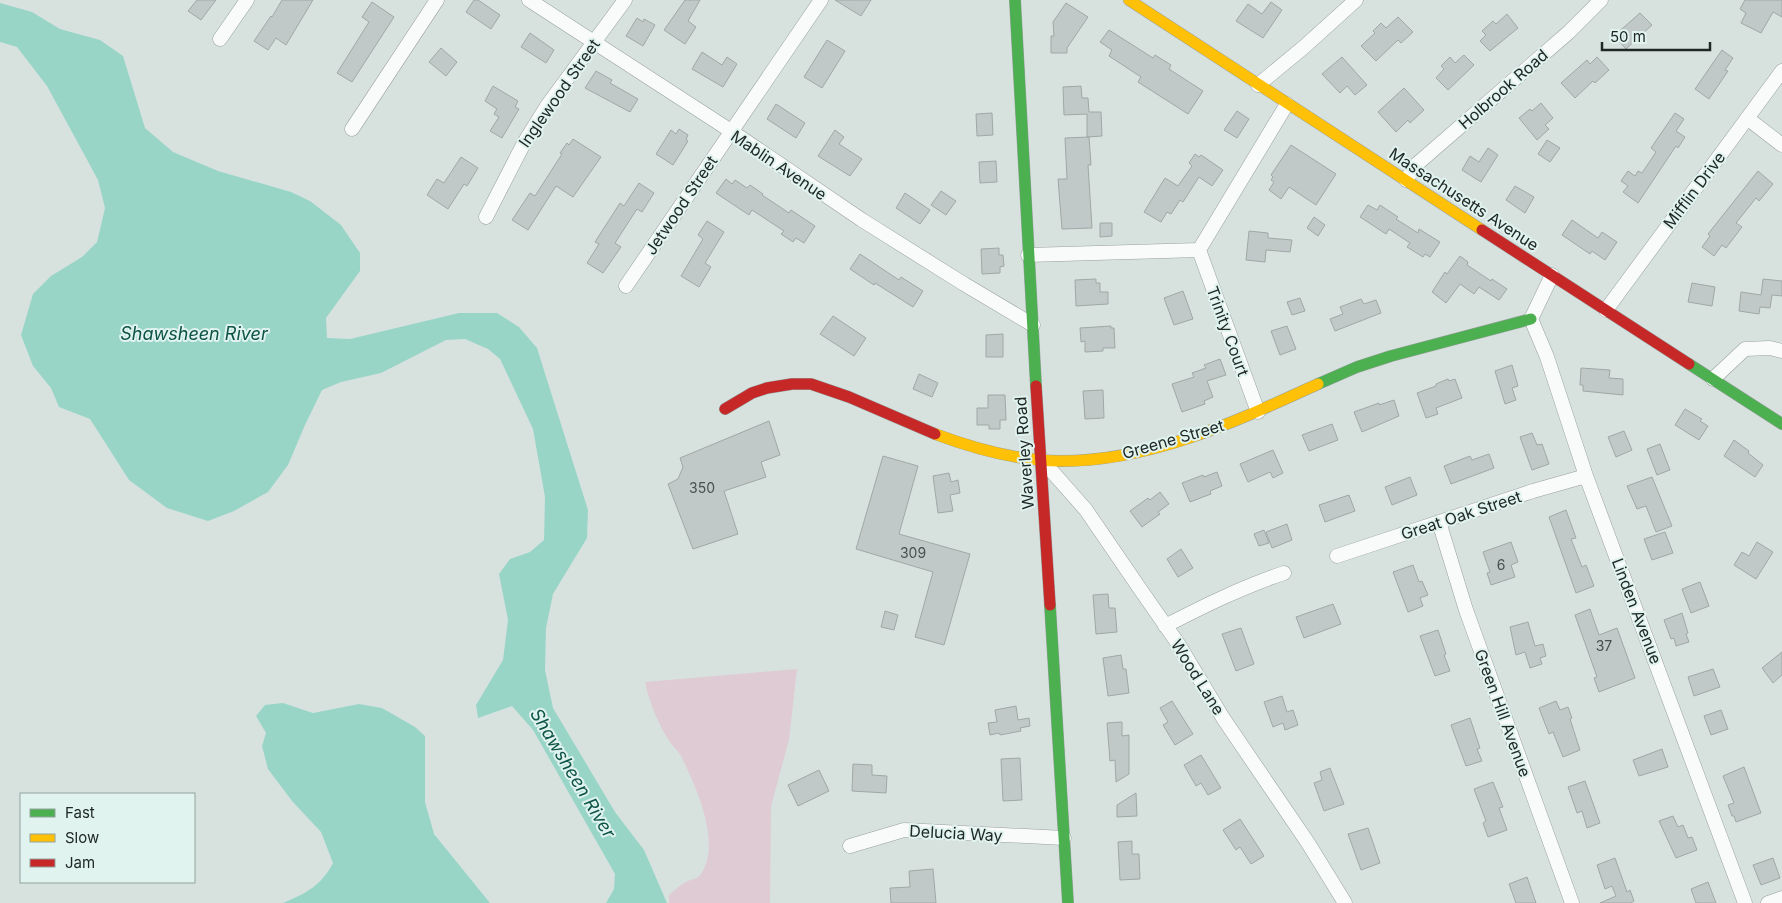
<svg xmlns="http://www.w3.org/2000/svg" width="1782" height="903" font-family="Inter,sans-serif">
<style>
.green{fill:#dfcbd3}
.water{fill:#99d5c7}
.building{fill:#c0c9c7;stroke:#a0a8a6}
.lines{fill:none;stroke-linecap:round;stroke-linejoin:round}
.street-casing{stroke:#98a09e;stroke-width:15}
.fast-casing{stroke:#98a09e;stroke-width:12}
.slow-casing{stroke:#98a09e;stroke-width:12}
.jam-casing{stroke:#98a09e;stroke-width:12}
.street{stroke:#f9fbfa;stroke-width:14}
.fast{stroke:#4caf50;stroke-width:11}
.slow{stroke:#ffc107;stroke-width:11}
.jam{stroke:#c62828;stroke-width:11}
.labels{text-anchor:middle;dominant-baseline:central;stroke-width:4;stroke-linejoin:round;paint-order:stroke}
.number-label{font-size:14px;fill:#48504e}
.street-label{font-size:16px;fill:#202826;stroke:#e0f3ee}
.water-label{font-size:18px;font-style:italic;fill:#0e5347;stroke:#e0f3ee}
</style>
<rect width="100%" height="100%" fill="#d7e2df"/>
<path class="green" d="M797 669 789 740 771 806 770 903H669V895C674 891 679 886 684 883 690 879 697 880 701 874 722 843 696 787 682 758 679 751 674 748 670 742 659 726 649 702 645 682Z"/>
<path class="water" d="M0 3 32 12 60 29 100 40 123 56 145 128 173 152 218 171 291 192 310 201 341 225 360 253V271L326 318 327 338 350 339 459 313H497L519 327 537 348 588 510 587 538 553 594 546 628 545 670 553 708 615 812 644 850 667 903H606L614 889 615 874 533 730 512 706 478 718 476 705 503 660 508 620 499 574 510 559 530 552 544 540 545 497 533 429 500 359 488 349 465 339 446 340 381 373 341 382 322 390 305 425 288 465 268 492 234 511 208 521 167 508 129 480 90 419 59 407 51 388 33 366 21 335 33 294 51 276 82 257 97 242 105 208 98 180 47 86 17 47 0 42Z
M283 703 313 713 359 704 382 708 415 727 425 736V802L434 834 490 903H283C305 894 322 885 333 863L321 832 292 801 268 769 262 746 266 733 256 716 265 705Z"/>
<path class="building" d="M197 0H216L201 20 188 11Z
M282 0H313L286 45 276 38 268 50 254 41 271 16 272 17Z
M474 0H478L500 15 491 29 466 12Z
M685 0H700L688 21 696 27 685 44 664 30Z
M835 0H871L861 16Z
M1745 0H1782V17L1773 12 1761 33 1741 23 1746 13 1740 9Z
M372 2 394 17 352 82 337 73 369 22 362 17Z
M1271 2 1282 10 1263 38 1236 21 1248 4 1262 14Z
M1066 3 1088 17 1067 48V53H1051V36H1054L1053 22Z
M1640 13 1652 25 1626 49 1614 36Z
M1507 14 1518 28 1490 51 1480 41 1486 35 1482 31 1493 21 1496 24Z
M1398 17 1413 32 1401 43 1398 40 1376 61 1361 46 1375 33 1373 31 1381 23 1386 28Z
M637 18 643 22 644 19 655 25 643 46 626 36Z
M1109 30 1153 58 1155 55 1171 65 1169 69 1203 91 1188 114 1138 82 1141 77 1109 56 1112 50 1100 42Z
M530 33 554 50 546 63 521 47Z
M827 40 845 51 822 88 804 77Z
M441 48 457 62 446 76 429 62Z
M1722 50 1733 58 1725 70 1728 71 1709 99 1695 89Z
M702 52 722 65 727 57 737 64 723 87 692 69Z
M1464 55 1474 65 1448 90 1436 78 1444 69 1441 66 1450 57 1455 63Z
M1342 57 1367 85 1355 95 1347 86 1340 93 1322 74Z
M1597 57 1609 70 1595 83 1593 81 1575 98 1561 83 1587 60 1590 64Z
M596 71 612 80 610 83 638 99 630 112 585 88Z
M493 86 518 101 515 107 519 109 502 138 490 131 499 117 494 114 497 109 485 101Z
M1081 86 1082 98H1088L1089 112H1101L1102 136 1087 137V114L1064 115 1063 87Z
M1404 88 1424 110 1410 123 1408 120 1396 132 1378 112Z
M1541 103 1553 118 1545 125 1549 129 1537 140 1519 118 1530 109 1532 111Z
M776 104 805 123 796 138 767 119Z
M1237 111 1249 119 1237 138 1224 130Z
M992 113 993 135 977 136 976 114Z
M1675 113 1684 119 1676 131 1685 137 1678 148 1676 146 1638 203 1623 192 1628 186 1621 181 1628 171 1635 176 1638 171 1642 173 1656 152 1651 148Z
M679 129 688 135 686 140 688 141 673 165 656 154 671 130 676 134Z
M835 130 844 137 839 144 862 159 850 176 818 156Z
M1089 137 1091 165H1088L1092 228 1062 229 1058 179H1067L1065 138Z
M573 139 601 157 573 197 556 186 528 230 512 220 530 193 535 196 562 154 560 153 567 143 569 145Z
M1547 140 1560 148 1550 162 1538 154Z
M1291 145 1336 174 1316 205 1289 187 1281 199 1269 190 1274 182 1271 180 1273 177 1271 175Z
M1488 148 1498 155 1481 182 1462 170 1470 156 1479 162Z
M1195 154 1199 157 1201 155 1223 170 1212 186 1199 177 1183 202 1180 200 1171 214 1167 212 1161 222 1144 212 1165 178 1178 186 1192 166 1189 163Z
M461 157 478 168 467 186 464 184 448 209 427 195 437 179 444 183Z
M996 161 997 182 980 183 979 162Z
M1758 171 1773 184 1759 201 1756 198 1736 223 1742 227 1726 248 1722 245 1714 256 1702 247 1710 236 1708 234Z
M726 179 732 184 735 180 747 188 750 185 763 194 762 195 789 213 791 210 815 226 804 243 796 238 793 242 781 234 784 231 752 210 749 215 716 193Z
M639 183 654 193 642 212 637 209 615 243 621 247 603 273 587 263 599 244 595 242 620 203 624 206Z
M1515 186 1534 197 1525 213 1506 200Z
M941 191 956 201 946 215 931 205Z
M905 193 930 210 920 224 896 208Z
M1368 205 1377 210 1380 205 1398 217 1396 219 1418 233 1419 229 1440 242 1430 257 1425 254 1423 257 1407 247 1410 243 1389 229 1386 234 1360 217Z
M1314 217 1325 225 1318 236 1307 228Z
M1572 220 1598 238 1602 232 1617 242 1605 260 1592 251 1590 254 1562 235Z
M707 221 724 232 705 263 711 267 699 287 681 276 703 239 698 235Z
M1100 223H1112V236L1100 237Z
M1249 231 1268 233V238L1292 240 1290 252 1266 250 1265 262 1246 260Z
M999 248V255H1003L1004 266 1000 267V273L982 274 981 249Z
M860 254 899 280 901 277 923 291 913 307 875 283 874 285 850 269Z
M1460 256 1468 262 1467 265 1491 281 1492 279 1507 289 1499 300 1479 287 1474 294 1460 284 1446 303 1432 292 1445 272 1447 274Z
M1096 279V283H1100V292H1108V304L1076 306 1075 280Z
M1763 279 1782 281V296L1772 295 1770 308 1760 307 1759 314 1739 311 1741 292 1761 295Z
M1692 283 1715 287 1712 306 1688 302Z
M1183 291 1193 319 1174 325 1164 298Z
M1300 298 1305 311 1292 315 1287 302Z
M1361 299 1364 304 1376 300 1381 313 1335 331 1330 319 1343 314 1340 307Z
M833 316 866 338 854 356 820 334Z
M1111 326V328H1114L1115 348H1103V351L1085 352V341L1081 342 1080 328Z
M1287 326 1296 349 1280 355 1271 331Z
M1003 334V357H986V335Z
M1220 359 1226 375 1207 381 1213 397 1204 401 1205 404 1182 412 1172 384 1194 377 1192 373 1206 368 1204 365Z
M1512 365 1518 386 1512 388 1516 400 1505 404 1495 371Z
M1581 368 1610 370 1609 378 1623 379V395L1583 391V385H1580Z
M919 374 938 383 932 397 913 389Z
M1448 379 1449 381 1455 379 1462 398 1436 408 1438 414 1426 418 1417 393 1436 386V384Z
M1103 390 1104 418 1085 419 1083 391Z
M988 395H1005L1006 420H1000V429H989V425H977V408H988Z
M1394 400 1399 416 1362 432 1354 412 1379 403V405Z
M1685 409 1702 419 1700 421 1708 426 1699 440 1675 425Z
M769 421 780 455 761 462 766 477 724 491 738 534 693 549 668 484 678 479 683 467 680 458Z
M1332 424 1338 440 1309 451 1302 435Z
M1624 431 1632 450 1616 457 1608 437Z
M1532 433 1537 445 1542 444 1549 464 1532 470 1520 437Z
M1734 440 1749 451 1748 453 1763 465 1755 477 1724 456Z
M1660 444 1670 470 1657 475 1647 449Z
M1273 450 1283 473 1273 478 1270 472 1248 482 1240 464Z
M1489 454 1494 468 1451 484 1444 466 1470 456 1472 460Z
M883 456 918 466 899 534 970 554 944 645 915 637 933 572 856 549Z
M1217 472 1222 486 1210 491 1211 494 1190 502 1182 483 1203 475 1204 477Z
M949 473 951 482 958 480 960 493 950 495 953 511 938 513 933 476Z
M1410 477 1417 495 1392 505 1385 487Z
M1652 477 1672 526 1656 532 1646 506 1637 509 1627 486Z
M1160 492 1169 504 1158 512 1160 514 1142 527 1130 511 1148 498 1150 500Z
M1349 495 1355 511 1325 522 1319 505Z
M1566 510 1576 538 1571 539 1582 567 1586 565 1594 586 1576 593 1549 517Z
M1287 524 1292 540 1272 548 1266 532Z
M1264 530 1269 543 1259 546 1254 534Z
M1665 532 1673 553 1652 560 1644 539Z
M1511 542 1518 562 1511 565 1515 577 1491 585 1487 573 1490 572 1483 552Z
M1757 542 1773 552 1756 579 1734 565 1742 552 1749 556Z
M1181 549 1193 568 1178 577 1167 559Z
M1413 565 1419 582 1422 581 1428 595 1420 598 1423 606 1408 612 1393 572Z
M1700 582 1709 606 1691 613 1682 589Z
M1108 594 1109 608H1115L1117 632 1096 634 1093 595Z
M1333 604 1341 624 1304 638 1296 617Z
M1590 609 1599 635 1617 628 1635 678 1599 692 1594 678 1597 677 1575 615Z
M885 611 898 615 894 630 881 627Z
M1682 613 1688 633 1686 634 1689 642 1676 646 1674 638 1671 639 1664 620Z
M1528 622 1535 646 1543 644 1546 656 1540 658 1542 664 1530 668 1525 652 1516 655 1510 627Z
M1241 628 1254 664 1236 671 1222 634Z
M1438 630 1446 654 1444 655 1450 671 1435 676 1420 636Z
M1782 652V675L1773 683 1762 668Z
M1121 655 1123 669H1126L1129 693 1108 696 1103 658Z
M1713 669 1720 687 1694 696 1688 677Z
M1282 696 1287 712 1293 710 1298 725 1285 730 1283 723 1273 727 1264 702Z
M1172 701 1193 734 1175 745 1163 725 1168 722 1160 708Z
M1556 701 1560 710 1568 707 1572 718 1570 719 1580 750 1563 757 1553 732 1549 734 1539 708Z
M1016 706 1018 720 1029 718 1030 726 1020 728 1021 731 1000 735 999 733 990 735 988 723 997 722 995 710Z
M1721 710 1728 729 1711 735 1704 716Z
M1470 718 1480 748 1477 749 1482 761 1466 766 1451 725Z
M1122 722V736L1129 735V774L1116 782 1115 760 1110 761 1107 723Z
M1662 749 1668 767 1639 776 1633 760Z
M1201 755 1221 788 1208 795 1201 783 1196 786 1184 765Z
M1020 758 1022 800 1003 801 1001 759Z
M853 764 872 765V775L887 776 886 793 852 791Z
M1744 767 1761 813 1736 822 1734 816H1732L1728 805 1734 803 1723 776Z
M1330 768 1344 804 1324 811 1314 783 1322 780 1320 772Z
M819 770 829 791 798 806 788 785Z
M1585 781 1600 823 1587 828 1582 811 1577 813 1568 787Z
M1493 782 1503 807 1499 808 1507 830 1488 837 1483 823 1486 821 1474 789Z
M1136 793 1137 816 1117 817V805Z
M1673 816 1678 827 1683 825 1688 838 1692 837 1697 850 1676 858 1659 821Z
M1240 819 1264 856 1251 864 1240 847 1236 850 1223 830Z
M1368 828 1380 863 1361 870 1348 834Z
M1132 841V854H1139L1140 879 1120 880 1118 842Z
M1615 858 1627 892 1630 890 1634 901 1631 903H1600L1616 896 1612 886 1605 889 1597 865Z
M1773 858 1780 878 1761 885 1753 865Z
M933 869 936 903H891L890 888 910 887 909 871Z
M1527 877 1536 903H1516L1509 884Z
M1708 882 1716 903H1696L1691 889Z"/>
<g class="lines">
<defs>
<path id="street" d="M529 0 731 131 862 220 964 284 1033 325
M220 39 247 0
M1258 85 1304 47 1356 0
M1747 118 1782 145
M352 129 437 0
M1406 180 1417 164 1569 32 1601 0
M486 217 524 143 547 106 625 0
M1028 255 1199 250
M1552 275 1531 319 1547 357 1586 476 1745 903
M626 286 821 0
M1606 310 1782 71
M1713 379 1745 349 1770 348 1782 351
M1258 412 1199 250 1287 104
M1041 459 1086 510 1138 586 1179 645 1223 718 1308 843 1345 903
M1439 522 1466 610 1572 903
M1337 556 1533 491 1586 476
M1165 626C1204 606 1242 587 1284 573
M850 846 904 830 1064 838
M1768 903 1782 898"/>
<path id="fast" d="M1015 0 1036 386
M1689 364 1782 424
M1318 384 1357 367 1391 356 1531 319
M1050 605 1068 903"/>
<path id="slow" d="M1129 0 1482 230
M935 434C975 449 1019 461 1061 461 1153 461 1237 421 1318 384"/>
<path id="jam" d="M1482 230 1689 364
M1036 386 1050 605
M725 409 752 393 767 388 792 384H811L849 397 935 434"/>
</defs>
<use href="#street" class="street-casing"/>
<use href="#fast" class="fast-casing"/>
<use href="#slow" class="slow-casing"/>
<use href="#jam" class="jam-casing"/>
<use href="#street" class="street"/>
<use href="#fast" class="fast"/>
<use href="#slow" class="slow"/>
<use href="#jam" class="jam"/>
</g>
<g class="labels">
<g class="number-label">
<text x="702" y="487">350</text>
<text x="913" y="552">309</text>
<text x="1501" y="564">6</text>
<text x="1604" y="645">37</text>
</g>
<g class="street-label">
<text transform="translate(1503 89) rotate(-41)">Holbrook Road</text>
<text transform="translate(559 93) rotate(-55)">Inglewood Street</text>
<text transform="translate(779 165) rotate(34)">Mablin Avenue</text>
<text transform="translate(1694 190) rotate(-53)">Mifflin Drive</text>
<text transform="translate(1464 199) rotate(33)">Massachusetts Avenue</text>
<text transform="translate(681 205) rotate(-56)">Jetwood Street</text>
<text transform="translate(1228 331) rotate(70)">Trinity Court</text>
<text transform="translate(1173 439) rotate(-16)">Greene Street</text>
<text transform="translate(1024 453) rotate(-94)">Waverley Road</text>
<text transform="translate(1461 515) rotate(-18)">Great Oak Street</text>
<text transform="translate(1637 611) rotate(69)">Linden Avenue</text>
<text transform="translate(1198 677) rotate(58)">Wood Lane</text>
<text transform="translate(1503 713) rotate(70)">Green Hill Avenue</text>
<text transform="translate(956 833) rotate(3)">Delucia Way</text>
</g>
<g class="water-label">
<text x="194" y="333">Shawsheen River</text>
<text transform="translate(573 773) rotate(59)">Shawsheen River</text>
</g>
</g>
<rect x="20" y="793" width="175" height="90" fill="#e0f3ee" stroke="#93a29e"/>
<rect x="30" y="809" width="25" height="8" fill="#4caf50" stroke="#93a29e"/>
<text x="65" y="818" font-size="15" fill="#202826">Fast</text>
<rect x="30" y="834" width="25" height="8" fill="#ffc107" stroke="#93a29e"/>
<text x="65" y="843" font-size="15" fill="#202826">Slow</text>
<rect x="30" y="859" width="25" height="8" fill="#c62828" stroke="#93a29e"/>
<text x="65" y="868" font-size="15" fill="#202826">Jam</text>
<path d="M1602 42v8h108v-8" fill="none" stroke="#202826" stroke-width="2.5"/>
<text x="1610" y="42" font-size="15" fill="#202826" stroke="#e0f3ee" stroke-width="4" paint-order="stroke">50 m</text>
</svg>
